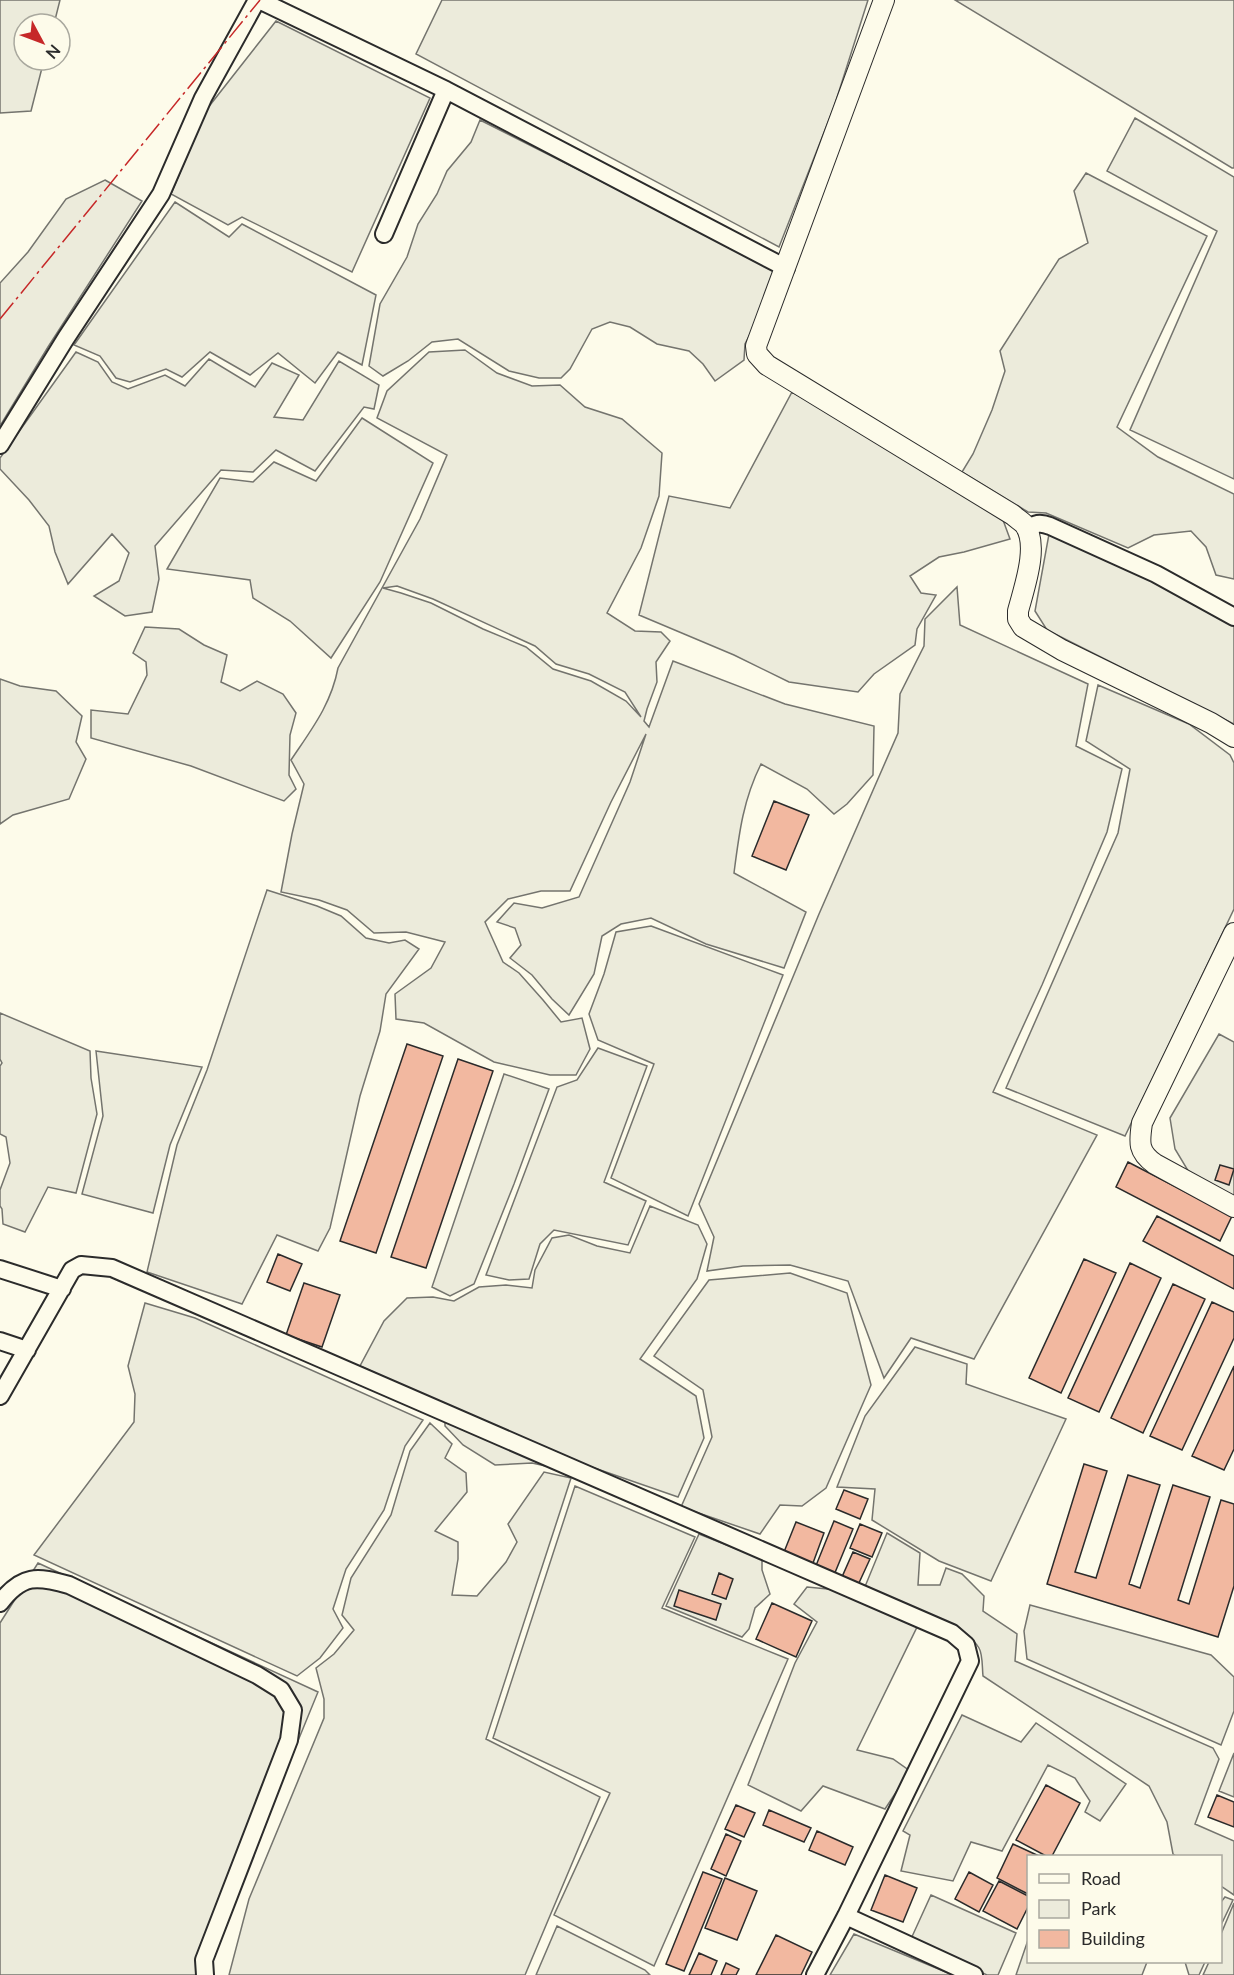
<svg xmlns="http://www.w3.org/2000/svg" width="1234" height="1975" font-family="Lato,sans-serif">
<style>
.green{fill:#ecebdb;stroke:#74746e;stroke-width:1.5;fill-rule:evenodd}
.building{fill:#f2b8a0;stroke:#2b2b2b;stroke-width:1.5}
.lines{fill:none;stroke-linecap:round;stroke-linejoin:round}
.minor-casing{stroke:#2b2b2b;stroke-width:20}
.tertiary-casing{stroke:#2b2b2b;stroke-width:22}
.minor{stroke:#fdfbea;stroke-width:16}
.tertiary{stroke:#fdfbea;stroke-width:20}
.power{stroke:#c62828;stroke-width:1.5;stroke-dasharray:21 4.5 3 4.5;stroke-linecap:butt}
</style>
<rect width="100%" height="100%" fill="#fdfbea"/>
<path class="green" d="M0 0H60L54 24H24V60H44L31 111 0 113Z
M442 0H868L834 107 779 247 416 54Z
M955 0H1234V168H1232Z
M276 21 430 98 352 272 242 217 228 225 171 194 207 109Z
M1135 118 1234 177V479L1130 430 1217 231 1107 171Z
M480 120 775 269 759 317 745 344 744 360 715 381 703 364 689 351 657 344 630 327 610 322 592 329 570 369 561 378H539L509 371 458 339 432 342 408 361 383 376 369 366 380 304 407 257 418 224 437 194 447 171 471 142Z
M1086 173 1207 236 1117 427 1158 457 1234 494V579L1216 575 1206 547 1191 531 1154 535 1128 548 1046 513 1028 512 962 472 973 454 992 410 1005 371 1000 351 1059 259 1088 243 1074 191Z
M105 180 142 201 48 347 0 426V283L28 252 66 199Z
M175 202 229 237 242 224 376 295 362 365 338 352 315 383 278 353 250 375 210 352 182 377 166 369 130 382 116 378 100 356 74 345Z
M465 350 497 373 532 386 560 385 585 407 622 419 662 453 659 496 641 548 607 613 635 631 661 632 670 641 656 662 657 682 647 709 644 721 649 727 673 661 785 704 874 726 873 775 847 804 834 814 807 789 761 764C743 800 739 834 734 873L806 912 784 968 706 944 651 918 621 924 602 936 594 974 569 1015 552 999 532 975 510 958 521 945 515 928 497 922 514 903 542 908 579 897 630 782 646 734 611 802 570 891H541L508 899 485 922 503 962 519 973 543 1000 561 1022 582 1018 590 1049 576 1075H550L494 1062 424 1023 396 1019 395 994 431 968 445 942 406 932 374 933 347 910 319 900 281 892 292 834 304 784 291 760C311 730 331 705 338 668L420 519 447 455 377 418 387 391 429 352ZM397 586 433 599 535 646 556 664 589 674 625 692 641 717 626 701 591 681 553 669 526 647 483 629 431 603 401 593 383 588Z
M76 352 98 362 112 382 128 389 165 375 185 386 209 359 255 387 272 363 299 375 274 417 303 420 339 361 379 385 374 409 364 407 315 471 276 450 253 472 221 470 155 546 159 579 152 612 125 616 94 596 119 581 129 553 112 534 68 584 55 552 49 526 29 500 0 469V458Z
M792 392 870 435 1003 520 1010 539 964 552 939 557 910 576 921 593 936 595 917 629 915 645 874 674 858 692 789 682 734 655 639 615 669 496 730 508Z
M362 418 433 463 380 582 331 658 290 621 253 598 250 580 167 569 220 478 253 482 274 462 316 481Z
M1049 534 1234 616V724L1047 630 1035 611Z
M957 587 960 625 1088 684 1076 746 1122 769 1107 832 1042 985 993 1092 1097 1135 974 1359 911 1338 884 1378 848 1281 790 1265 743 1266 707 1271 714 1237 699 1204 819 914 898 733 900 694 924 646 925 619Z
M145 627 179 629 204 645 227 655 221 682 240 691 257 681 283 694 296 713 290 735 289 775 296 789 284 801 191 766 91 738V710L128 714 147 675 146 662 133 653Z
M0 679 20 686 56 691 82 716 76 742 86 759 69 799 13 815 0 824Z
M1098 685 1189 724 1230 755 1234 763V909L1125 1136 1006 1088 1118 833 1130 769 1086 741Z
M267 890 317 906 341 916 366 938 389 943 405 940 419 949 386 994 380 1031 360 1096 330 1228 318 1251 277 1235 242 1304 147 1272 177 1145 207 1070Z
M651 926 783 975 688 1216 611 1178 654 1064 598 1040 589 1014 604 974 616 932Z
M0 1013 90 1051 91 1078 97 1114 76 1193 48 1187 25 1232 3 1224 2 1209 0 1206V1190L10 1163 6 1137 0 1134V1066L2 1063 0 1059Z
M1219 1034 1234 1042V1196L1190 1174 1175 1149 1170 1118Z
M598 1048 647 1066 604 1182 646 1201 628 1245 554 1230 540 1244 529 1279 509 1280 486 1275 557 1087 577 1080Z
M96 1051 202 1067 170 1145 153 1213 82 1194 103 1116Z
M504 1074 549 1089 514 1184 474 1284 450 1296 432 1287Z
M650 1206 698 1225 707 1244 697 1279 640 1359 696 1396 704 1438 678 1497 583 1464 559 1469 532 1463 495 1465 463 1445 445 1426V1405L360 1366 384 1321 407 1298 433 1297 454 1301 479 1287 506 1285 532 1288 535 1270 552 1238 569 1235 597 1246 630 1253Z
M790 1273 847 1293 871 1385 826 1488 802 1506 780 1505 760 1534 681 1507 712 1437 703 1390 654 1356 709 1280Z
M145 1303 195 1318 423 1420 405 1446 384 1510 346 1569 333 1609 343 1628 320 1658 297 1676 34 1555 134 1422 135 1394 128 1366Z
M915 1347 967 1364 966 1384 1066 1419 991 1581 939 1561 872 1520 875 1489 837 1487 865 1416Z
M430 1423 452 1444 445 1458 466 1473 467 1492 435 1531 458 1542V1559L452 1595 477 1596 506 1562 517 1542 508 1524 544 1472 571 1478 486 1739 600 1797 525 1975H229L249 1899 324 1718V1699L316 1668 334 1654 354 1630 342 1615 351 1578 391 1515 410 1451Z
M575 1486 695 1537 662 1608 788 1659 654 1966 554 1915 610 1793 493 1738Z
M887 1533 920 1553 918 1585H940L946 1568 962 1574 984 1596 983 1611 1017 1634 1015 1661 1213 1748 1219 1759 1195 1824 1234 1841V1895L1221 1886 1220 1856H1176L1173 1854 1167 1822 1149 1786 983 1676C982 1667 983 1655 979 1648 965 1623 892 1600 864 1589Z
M699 1534 762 1559V1570L770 1594 755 1608 749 1629 742 1637 666 1606Z
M38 1563 318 1692 202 1975H0V1623Z
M807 1587 838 1590 918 1625 857 1750 893 1759 910 1771 885 1809 823 1786 801 1811 748 1785 795 1663 817 1622 794 1604Z
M1030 1605 1211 1655 1234 1677V1711L1221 1745 1027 1659 1024 1631Z
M962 1715 1021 1742 1036 1723 1126 1784 1100 1821 1085 1812 1090 1801 1075 1778 1048 1765 1002 1851 971 1842 953 1881 901 1871 910 1835 903 1831Z
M1234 1753V1797L1219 1791Z
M931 1895 1016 1933 998 1975H987L910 1941Z
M1225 1897 1233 1900 1221 1925V1902Z
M1234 1903V1975H1203L1209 1962H1220L1221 1934Z
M557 1926 645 1970 650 1975H536Z
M854 1934 953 1975H830Z
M1028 1940V1962H1147L1142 1975H1016Z
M1185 1962H1205L1199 1975H1189Z"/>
<path class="building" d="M774 801 809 815 786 870 752 856Z
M407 1044 443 1056 376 1253 340 1241Z
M458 1059 493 1071 426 1268 391 1257Z
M1128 1162 1232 1216 1220 1241 1116 1187Z
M1220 1165 1234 1169 1229 1185 1215 1180Z
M1157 1216 1234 1256V1289L1143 1241Z
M278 1254 302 1264 290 1291 267 1282Z
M1084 1259 1116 1273 1061 1393 1029 1378Z
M1130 1263 1161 1278 1099 1412 1068 1398Z
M304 1283 340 1295 322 1347 286 1335Z
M1173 1284 1205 1299 1143 1433 1111 1418Z
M1212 1302 1234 1312V1338L1182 1450 1150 1436Z
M1234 1366V1449L1224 1470 1192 1456Z
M1084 1464 1107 1471 1075 1572 1096 1578 1128 1475 1160 1485 1129 1584 1140 1588 1173 1485 1210 1497 1178 1600 1189 1604 1221 1500 1234 1504V1586L1218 1637 1047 1584Z
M844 1490 868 1499 860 1519 836 1509Z
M834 1521 853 1529 834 1575 815 1568Z
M796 1522 824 1533 813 1563 784 1552Z
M860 1524 882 1533 872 1557 850 1548Z
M853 1552 870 1559 858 1585 842 1577Z
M719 1573 733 1579 726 1599 712 1594Z
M679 1590 721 1604 716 1620 674 1606Z
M772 1603 812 1621 796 1657 756 1639Z
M1046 1785 1080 1803 1052 1856H1046L1016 1840Z
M1217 1795 1234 1802V1827L1208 1817Z
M736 1805 755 1813 744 1837 725 1829Z
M769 1810 811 1828 804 1842 763 1825Z
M817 1831 853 1847 845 1865 809 1850Z
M726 1834 741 1841 726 1876 711 1869Z
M1013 1844 1039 1856H1028V1894L997 1878Z
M703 1872 722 1879 684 1971 666 1964Z
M969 1872 993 1885 979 1912 955 1899Z
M885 1875 917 1888 903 1922 871 1910Z
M725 1878 757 1891 737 1940 705 1928Z
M999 1881 1028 1896V1907L1017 1929 983 1911Z
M776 1935 812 1952 801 1975H756Z
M699 1953 717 1961 711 1975H689Z
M726 1963 739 1969 736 1975H721Z"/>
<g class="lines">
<defs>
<path id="minor" d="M259 0 446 90 786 268
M384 234 446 90
M0 445 66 338 161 194 203 98 257 0
M1027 530C1035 523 1040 522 1050 526L1156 574 1234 617
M0 1269 62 1289
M0 1341 27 1350
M0 1396 72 1270 81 1265 112 1268 952 1633 966 1645 970 1661 846 1916 815 1975
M0 1603C22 1574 37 1576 69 1585L257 1675 281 1690 293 1710 289 1740 204 1960 205 1975
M846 1916 974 1975"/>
<path id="tertiary" d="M884 0 756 346 757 354 767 365 1013 515C1016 518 1021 521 1024 524 1040 544 1024 588 1018 611V619L1023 627 1062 650 1211 723 1234 737
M1234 933 1142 1123C1139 1143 1138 1152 1155 1164L1234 1207"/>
</defs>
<use href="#minor" class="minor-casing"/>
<use href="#tertiary" class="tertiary-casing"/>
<use href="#minor" class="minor"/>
<use href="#tertiary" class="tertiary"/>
<path class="power" d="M0 319 260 0"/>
</g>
<rect x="1027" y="1855" width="195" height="108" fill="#fdfbea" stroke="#a9a89e" stroke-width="1.5"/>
<rect x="1039" y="1874" width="30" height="9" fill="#fdfbea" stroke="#a9a89e" stroke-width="1.5"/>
<text x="1081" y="1885" font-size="18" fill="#2b2b2b">Road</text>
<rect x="1039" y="1900" width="30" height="18" fill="#ecebdb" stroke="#a9a89e" stroke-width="1.5"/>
<text x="1081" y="1915" font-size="18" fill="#2b2b2b">Park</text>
<rect x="1039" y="1930" width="30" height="18" fill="#f2b8a0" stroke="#a9a89e" stroke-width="1.5"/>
<text x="1081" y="1945" font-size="18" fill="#2b2b2b">Building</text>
<g transform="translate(42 42) rotate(131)"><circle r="28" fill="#fdfbea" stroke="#a9a89e" stroke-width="1.5"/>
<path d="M0-4.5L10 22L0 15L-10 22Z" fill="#c62828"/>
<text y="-9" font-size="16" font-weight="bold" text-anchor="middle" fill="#2b2b2b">N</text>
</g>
</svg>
